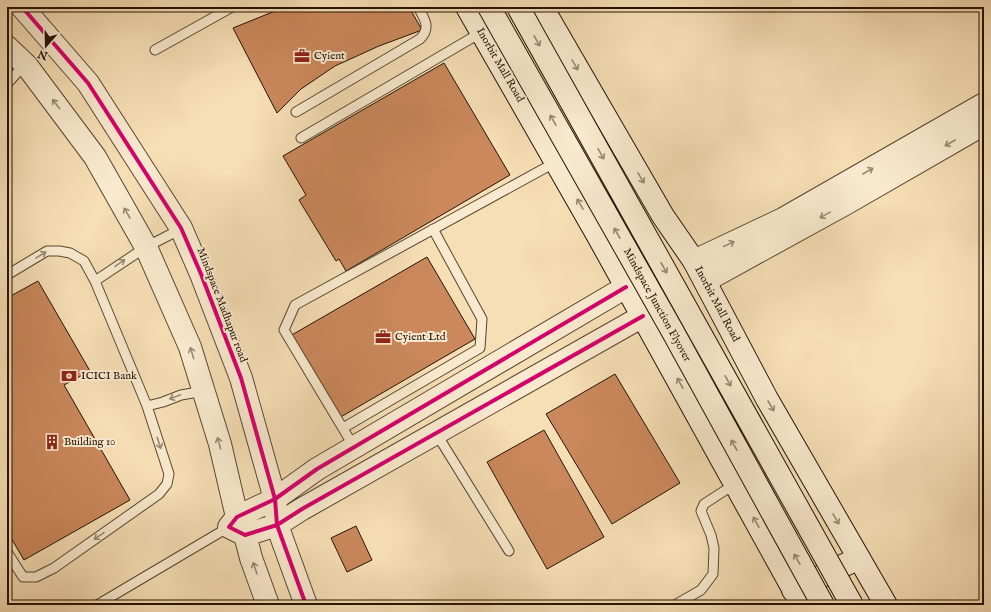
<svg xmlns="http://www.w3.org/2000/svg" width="991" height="612" font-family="'IM FELL English',serif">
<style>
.building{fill:#ca885c;stroke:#231204}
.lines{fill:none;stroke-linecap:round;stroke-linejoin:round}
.service-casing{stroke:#584530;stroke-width:11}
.tertiary-casing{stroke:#584530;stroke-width:24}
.secondary-casing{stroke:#231204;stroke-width:24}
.service{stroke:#f9eacf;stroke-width:9}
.tertiary{stroke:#f9eacf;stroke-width:22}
.secondary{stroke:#f9eacf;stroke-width:22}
.secondary-bridge-casing{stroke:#231204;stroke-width:24;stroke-linecap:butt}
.secondary-bridge{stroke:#f9eacf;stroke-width:22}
.cycleway-casing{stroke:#f9eacf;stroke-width:6}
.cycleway{stroke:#d6006c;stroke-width:4}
.oneway{stroke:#998974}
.labels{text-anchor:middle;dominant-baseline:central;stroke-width:4;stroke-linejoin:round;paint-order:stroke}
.poi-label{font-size:11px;fill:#231204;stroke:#f9eacf;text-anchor:start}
.street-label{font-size:11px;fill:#231204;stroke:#f9eacf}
</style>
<rect width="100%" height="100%" fill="#f6deb5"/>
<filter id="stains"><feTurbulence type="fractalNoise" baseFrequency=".005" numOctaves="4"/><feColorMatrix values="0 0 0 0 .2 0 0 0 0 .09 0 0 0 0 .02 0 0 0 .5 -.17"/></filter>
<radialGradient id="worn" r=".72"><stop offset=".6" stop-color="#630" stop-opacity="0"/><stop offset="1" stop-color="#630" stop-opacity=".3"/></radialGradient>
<path class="building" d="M285 7H409L422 30 379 46 335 66 301 89 277 113 233 28Z
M444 63 510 175 346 271 339 259 336 261 299 200 306 195 283 156Z
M427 257 475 339 339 418 290 336Z
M38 281 90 371 64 385 130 500 24 560 7 531V298Z
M615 374 680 483 612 524 546 414Z
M544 430 604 537 547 569 487 462Z
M356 526 372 560 347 572 331 538Z"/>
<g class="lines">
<defs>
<path id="service" d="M155 50 232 7
M7 84 25 64
M296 112 420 39C431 28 425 19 418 7
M301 138 482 32
M7 275 47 251H59L70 253 84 261 95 281 147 406 169 474 167 484 159 494 54 568 36 577H23L7 552
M95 281 146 247 181 229
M147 406 163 402 181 395 204 391
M343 428 480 348 482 319 433 229
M436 433 509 551
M354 447 284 330 295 305 556 162
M97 605 229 527
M675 605 701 590 713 574 714 548 711 535 701 511 704 504 735 484"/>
<path id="tertiary" d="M22 7 88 83 181 228 201 274 241 378 275 499 277 525 306 605
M7 47 27 66 95 157 146 247 190 347 220 444 237 517 245 535 251 558 268 605
M694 261 783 219 984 104
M705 281 845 204 984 124
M626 287 317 469 275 499 237 517 229 527 245 535 277 525 302 509 643 316"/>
<path id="secondary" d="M467 7 598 236 802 605
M542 7 663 216 694 261 767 399 886 605
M793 590 859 558"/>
</defs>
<use href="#service" class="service-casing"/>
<use href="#tertiary" class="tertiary-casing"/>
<use href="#secondary" class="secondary-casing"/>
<use href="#service" class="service"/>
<use href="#tertiary" class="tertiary"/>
<use href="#secondary" class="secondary"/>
<defs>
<path id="secondary-bridge" d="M489 7 673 332 823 605
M518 7 852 605"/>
</defs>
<use href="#secondary-bridge" class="secondary-bridge-casing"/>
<use href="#secondary-bridge" class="secondary-bridge"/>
<defs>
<path id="cycleway" d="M22 7 88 83 181 228 201 274 241 378 275 499 277 525 306 605
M626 287 317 469 275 499 237 517 229 527 245 535 277 525 302 509 643 316"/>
</defs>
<use href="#cycleway" class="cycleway-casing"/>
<use href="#cycleway" class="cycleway"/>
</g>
<defs><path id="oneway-shaft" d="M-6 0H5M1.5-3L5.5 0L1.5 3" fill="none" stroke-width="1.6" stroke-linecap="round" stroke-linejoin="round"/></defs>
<g class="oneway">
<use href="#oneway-shaft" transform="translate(537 41) rotate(61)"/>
<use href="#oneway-shaft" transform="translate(575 65) rotate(60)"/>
<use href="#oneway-shaft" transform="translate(56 104) rotate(-127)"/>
<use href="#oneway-shaft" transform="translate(553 120) rotate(-119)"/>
<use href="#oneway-shaft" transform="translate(950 143) rotate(150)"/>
<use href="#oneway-shaft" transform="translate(601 154) rotate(61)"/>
<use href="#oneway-shaft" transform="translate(868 171) rotate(-30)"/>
<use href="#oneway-shaft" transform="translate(641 178) rotate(59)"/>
<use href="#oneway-shaft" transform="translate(580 204) rotate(-120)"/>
<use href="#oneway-shaft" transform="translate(127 213) rotate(-120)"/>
<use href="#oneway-shaft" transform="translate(825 215) rotate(151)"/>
<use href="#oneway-shaft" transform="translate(617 233) rotate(-119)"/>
<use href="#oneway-shaft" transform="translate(729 244) rotate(-25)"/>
<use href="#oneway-shaft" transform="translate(41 255) rotate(-31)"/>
<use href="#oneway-shaft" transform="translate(120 263) rotate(-35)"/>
<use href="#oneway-shaft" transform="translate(664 268) rotate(61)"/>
<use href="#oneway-shaft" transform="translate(192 353) rotate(-107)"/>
<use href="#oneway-shaft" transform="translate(728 381) rotate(61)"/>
<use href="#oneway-shaft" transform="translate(680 383) rotate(-119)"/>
<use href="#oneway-shaft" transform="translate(175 397) rotate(159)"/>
<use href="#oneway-shaft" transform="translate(771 406) rotate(60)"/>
<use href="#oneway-shaft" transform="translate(159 443) rotate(72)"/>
<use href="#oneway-shaft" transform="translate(219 443) rotate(-105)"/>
<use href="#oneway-shaft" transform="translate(734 445) rotate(-119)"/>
<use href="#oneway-shaft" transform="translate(836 519) rotate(60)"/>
<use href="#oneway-shaft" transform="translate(756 522) rotate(-119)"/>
<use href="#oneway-shaft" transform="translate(99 536) rotate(145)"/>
<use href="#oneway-shaft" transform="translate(797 559) rotate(-119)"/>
<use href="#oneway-shaft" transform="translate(255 568) rotate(-109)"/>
</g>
<defs>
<symbol id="office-bare" viewBox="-9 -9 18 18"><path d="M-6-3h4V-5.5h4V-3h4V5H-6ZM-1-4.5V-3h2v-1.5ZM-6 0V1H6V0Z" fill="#8f2418" stroke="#f9eacf" stroke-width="2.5" paint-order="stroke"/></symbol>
<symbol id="bank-bare" viewBox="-9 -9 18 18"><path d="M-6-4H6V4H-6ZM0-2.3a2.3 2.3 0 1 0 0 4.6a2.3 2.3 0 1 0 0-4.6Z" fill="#8f2418" stroke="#f9eacf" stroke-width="2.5" paint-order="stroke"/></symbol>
<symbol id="building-bare" viewBox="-9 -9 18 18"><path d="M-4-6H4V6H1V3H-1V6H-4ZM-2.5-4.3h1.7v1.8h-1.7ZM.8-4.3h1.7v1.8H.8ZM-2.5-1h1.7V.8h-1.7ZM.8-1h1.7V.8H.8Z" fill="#8f2418" stroke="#f9eacf" stroke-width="2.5" paint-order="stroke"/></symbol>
</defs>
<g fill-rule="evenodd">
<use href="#office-bare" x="291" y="45" width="22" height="22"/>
<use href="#office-bare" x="372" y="326" width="22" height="22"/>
<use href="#bank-bare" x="58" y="365" width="22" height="22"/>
<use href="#building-bare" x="41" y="431" width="22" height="22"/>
</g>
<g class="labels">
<g class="poi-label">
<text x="314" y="56">Cyient</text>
<text x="395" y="337">Cyient Ltd</text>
<text x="81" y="376">ICICI Bank</text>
<text x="64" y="442">Building 10</text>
</g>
<g class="street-label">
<text transform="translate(500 65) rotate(60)">Inorbit Mall Road</text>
<text transform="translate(717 304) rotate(62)">Inorbit Mall Road</text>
<text transform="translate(222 305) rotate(69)">Mindspace Madhapur road</text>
<text transform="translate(657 305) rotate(61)">Mindspace Junction Flyover</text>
</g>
</g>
<rect width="991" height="612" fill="none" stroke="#f6deb5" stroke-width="24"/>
<rect x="8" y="8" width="975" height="596" fill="none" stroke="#231204" stroke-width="2"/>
<rect x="12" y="12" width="967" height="588" fill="none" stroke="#231204"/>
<g transform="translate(46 46) rotate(200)" stroke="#f9eacf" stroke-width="3" paint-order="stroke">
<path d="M0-3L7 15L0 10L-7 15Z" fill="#231204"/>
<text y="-6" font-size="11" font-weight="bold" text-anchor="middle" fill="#231204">N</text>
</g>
<rect width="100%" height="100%" filter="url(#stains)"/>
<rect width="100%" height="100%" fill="url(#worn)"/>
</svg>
